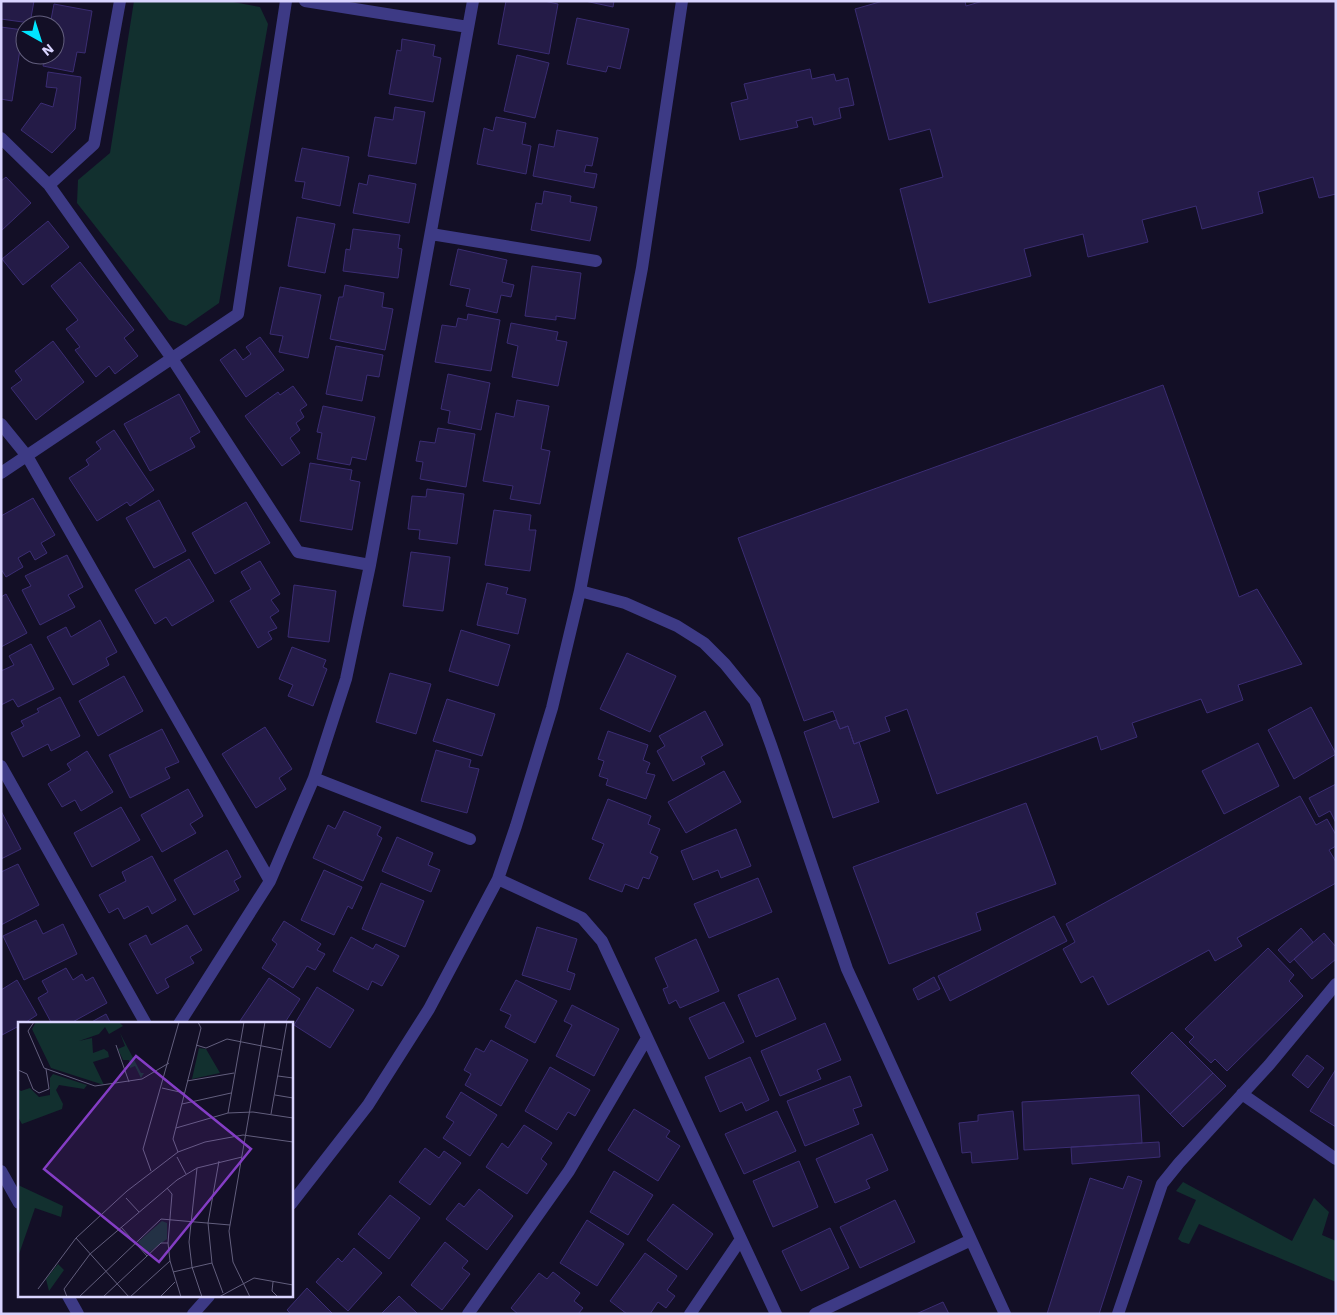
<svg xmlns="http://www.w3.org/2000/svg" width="1337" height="1315" font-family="'Work Sans',sans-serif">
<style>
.green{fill:#12302f}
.building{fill:#241b47;stroke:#3b2d73}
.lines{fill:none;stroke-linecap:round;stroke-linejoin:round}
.minor{stroke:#3d3a85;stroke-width:12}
.inset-road{fill:none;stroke:#625e7d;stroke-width:1}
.view{fill:#843dc5;fill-opacity:0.15;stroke:#843dc5;stroke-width:2.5}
.inset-edge{fill:none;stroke:#d9d4ff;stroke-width:2.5}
</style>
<rect width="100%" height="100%" fill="#130f26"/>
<path class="green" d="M134 1H228L260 7 268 24 219 303 186 326 169 320 77 203 78 180 110 153Z
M1183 1182 1292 1241 1314 1198 1329 1212 1322 1235 1336 1241V1282L1199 1224 1189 1244 1182 1242 1178 1239 1196 1200 1176 1191Z"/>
<path class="building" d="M1 1H34L30 23 1 19Z
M506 1H544L558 4 549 54 498 44Z
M585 1H614L613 7Z
M883 1H965L966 6 983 1H1336V194L1319 198 1313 177 1258 192 1263 213 1202 229 1196 206 1142 220 1148 242 1088 257 1083 234 1024 249 1031 276 929 303 900 189 943 177 930 129 889 140 855 9Z
M54 4 92 11 85 53 77 52 73 72 43 66 45 55H55V25H50Z
M577 18 629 29 620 69 608 66 606 72 567 64Z
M1 27 23 30 12 101 1 99Z
M402 39 435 45 433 56 441 58 433 102 389 94 397 50 401 51Z
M517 55 549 63 535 118 504 111Z
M810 69 812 79 834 74 836 81 848 78 854 105 839 108 841 118 814 125 812 117 796 121 798 127 740 140 731 103 748 99 744 84Z
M48 72 81 77 75 129 52 153 21 130 41 103 53 107 57 88 46 87Z
M395 107 425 112 416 164 368 156 375 117 393 120Z
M496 117 526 123 522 144 531 146 526 174 477 164 484 128 493 131Z
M557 130 598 138 592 166 586 165 584 172 597 174 594 188 533 176 539 144 554 147Z
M302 148 349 157 340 206 302 198 305 182 295 181Z
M369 175 416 184 409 223 353 213 359 183 367 185Z
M6 177 31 203 1 231V181Z
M544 191 571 196 570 202 597 207 590 241 531 230 536 203 542 204Z
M297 217 335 224 325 273 288 266Z
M48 221 69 247 23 285 2 259Z
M353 229 400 235 398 248 402 249 398 278 343 271 346 249 350 250Z
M458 249 507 260 502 282 514 285 511 297 501 295 497 313 466 306 470 289 450 285Z
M80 262 134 330 124 338 138 356 115 374 109 366 96 377 75 350 80 347 66 329 78 320 51 286Z
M532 266 581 273 575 319 556 316V320L525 316Z
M345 285 384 293 382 307 393 309 385 350 330 339 339 297H343Z
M280 287 321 295 308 358 279 352 283 336 270 334Z
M468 314 500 320 491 371 435 362 442 325 456 327 458 318 467 320Z
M511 323 558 332 556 340 567 342 558 386 512 377 518 346 507 343Z
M260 337 284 370 246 397 220 360 235 349 243 360 251 354 246 347Z
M53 341 84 382 36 420 11 388 22 380 15 371Z
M336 346 383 355 379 377 367 375 362 401 326 394Z
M448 374 490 383 481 430 448 423 450 411 441 409Z
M1163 385 1239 597 1257 589 1302 664 1238 685 1243 700 1207 713 1201 699 1132 723 1137 737 1101 750 1097 736 937 794 907 709 885 717 890 731 854 744 848 726 840 729 833 711 804 721 738 538Z
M293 386 307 405 300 410 304 417 296 423 300 430 290 438 300 453 282 466 245 416 278 392 280 395Z
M179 394 200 432 190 438 195 447 150 471 124 424Z
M517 400 549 406 541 449 550 451 540 504 510 499 513 486 483 481 496 413 514 417Z
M323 406 375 417 366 460 352 457 350 465 317 459 322 433 317 432Z
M438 428 475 434 466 487 420 479 423 462 416 461 420 441 435 443Z
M114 430 154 490 130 506 127 502 97 521 69 478 89 465 86 460 101 449 96 442Z
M310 463 352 470 350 480 360 482 352 530 300 521Z
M427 489 464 494 457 544 419 539 420 530 408 529 412 496 426 497Z
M33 498 55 535 41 543 47 553 35 560 30 551 18 558 23 567 6 577 1 569V516Z
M159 500 186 551 154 568 126 518Z
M246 502 270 543 215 574 192 533Z
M494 510 531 515 529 530H536L530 571 485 565Z
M411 552 450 557 443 611 403 606Z
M67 555 83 587 68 595 75 607 40 625 22 590 31 586 25 576Z
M189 559 214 601 172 626 166 617 155 624 135 590Z
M260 561 280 594 271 600 279 611 270 617 277 628 268 632 272 639 258 648 230 601 251 589 241 572Z
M487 583 508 588 506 594 526 599 518 634 477 625Z
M294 585 336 591 329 642 288 637Z
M6 594 27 633 1 647V597Z
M100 620 117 652 106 658 109 665 73 685 47 637 66 627 71 637Z
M461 630 510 645 498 686 449 671Z
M31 644 54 689 18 707 13 699 1 705V671L14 665 9 656Z
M292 647 326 660 323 667 327 669 313 706 288 696 293 685 279 679Z
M627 653 676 676 650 732 600 709Z
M390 673 431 684 416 734 376 722Z
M124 676 143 711 98 736 79 701Z
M60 697 80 736 51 751 48 744 23 757 11 733 24 726 21 721 39 712 37 709Z
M447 699 495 714 482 756 433 741Z
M1311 707 1336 754 1294 779 1268 730Z
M705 711 723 745 701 757 705 764 673 781 657 751 665 746 659 736Z
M836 720 840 729 848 726 854 744 859 742 879 802 833 818 804 732Z
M265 727 292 769 279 778 286 789 256 808 222 754Z
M162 729 179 762 165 768 170 778 130 798 109 755Z
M608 731 648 745 643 760 650 763 646 773 655 775 646 799 606 785 608 779 599 776 604 761 598 759Z
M1258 743 1279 786 1224 814 1202 771Z
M436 750 471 760 469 767 479 769 467 813 421 801Z
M87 751 113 792 81 811 75 800 62 807 48 784 71 770 67 764Z
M724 771 741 802 686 833 668 802Z
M1336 784V823L1330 811 1319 817 1309 798Z
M188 789 203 816 190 824 196 833 162 852 141 815Z
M1300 796 1316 825 1327 819 1336 835V846L1329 850 1336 862V883L1237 938 1242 946 1215 961 1209 950 1108 1005 1093 976 1081 983 1063 949 1075 942 1066 924Z
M608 799 651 816 648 824 660 829 650 853 658 857 649 879 643 877 638 889 625 884 622 892 589 879 604 844 592 839Z
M1026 803 1056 884 976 913 981 930 889 964 853 867Z
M121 807 140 840 92 867 74 833Z
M1 811 21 849 1 859Z
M344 811 381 827 377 835 382 838 363 881 313 858 328 825 335 829Z
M736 829 751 866 721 878 718 870 693 880 681 851Z
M397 837 433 853 428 865 440 870 431 892 382 871Z
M227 850 241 877 234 881 239 890 194 915 174 880Z
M152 856 176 900 152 914 148 906 124 919 118 908 109 913 99 895 126 881 122 872Z
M18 864 39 905 1 925V872Z
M324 870 362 887 352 909 348 906 334 935 301 920Z
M758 878 772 912 709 938 694 904Z
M381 883 424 901 405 947 362 929Z
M1054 916 1067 941 950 1001 938 976Z
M36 920 43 934 63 924 77 954 24 980 3 936Z
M284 921 321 944 317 950 325 954 315 970 307 966 293 988 262 968 277 944 272 940Z
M187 925 202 950 190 957 194 963 165 979 169 987 157 994 129 944 146 935 151 945Z
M537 927 577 939 567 971 575 974 570 990 522 975Z
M1301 928 1313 942 1290 963 1278 950Z
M1324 933 1336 947V959L1312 979 1294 959Z
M351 937 373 949 376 944 399 956 382 986 372 981 368 990 333 971Z
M696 939 719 991 680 1008 676 1000 669 1004 663 989 668 987 655 958Z
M1268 948 1294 975 1289 981 1303 996 1227 1071 1215 1059 1211 1063 1189 1042 1194 1037 1185 1029Z
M66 968 73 980 82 974 86 981 93 977 107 1003 69 1024H52L38 998 48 992 42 981Z
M934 977 940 989 918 1000 913 989Z
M269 978 300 999 284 1024H243L240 1021Z
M778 978 796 1019 756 1037 738 995Z
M17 980 37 1015 23 1024H19V1026L2 1035 1 990Z
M516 980 557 1001 535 1043 505 1027 511 1015 500 1010Z
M317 987 354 1010 330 1048 294 1025Z
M724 1002 744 1042 709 1059 689 1018Z
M572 1005 619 1029 594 1076 556 1056 572 1025 564 1021Z
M106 1014 111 1024H88Z
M825 1023 841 1060 817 1070 821 1079 780 1096 761 1051Z
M1172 1032 1213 1073 1170 1114 1131 1073Z
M491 1040 528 1060 501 1106 465 1085 471 1074 464 1070 476 1048 484 1052Z
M1307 1055 1324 1068 1308 1088 1292 1075Z
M750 1057 769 1100 746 1111 742 1102 720 1112 705 1077Z
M550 1067 590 1090 575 1116 568 1112 557 1130 525 1111Z
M1336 1069V1127L1310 1111Z
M1213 1073 1226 1086 1183 1127 1170 1114Z
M850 1076 862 1106 853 1109 859 1124 805 1146 787 1101Z
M461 1092 497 1115 470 1156 443 1138 454 1122 446 1117Z
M1139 1095 1142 1143 1024 1150 1022 1102Z
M634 1109 670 1131 666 1137 680 1146 658 1181 608 1150Z
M777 1111 796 1151 744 1174 725 1134Z
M1013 1111 1018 1159 972 1163 971 1152 962 1153 959 1123 978 1121V1115Z
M524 1125 552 1143 541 1159 547 1164 527 1194 486 1167 502 1143 508 1148Z
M872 1134 888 1170 866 1180 870 1188 835 1203 816 1159Z
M1159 1142 1160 1157 1072 1164 1071 1147Z
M425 1148 439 1158 444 1151 461 1163 430 1205 399 1182Z
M799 1161 818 1207 773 1227 753 1181Z
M614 1171 653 1195 628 1235 590 1212Z
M1128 1176 1142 1181 1099 1314H1047L1090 1178 1123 1189Z
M479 1189 513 1216 487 1250 446 1219 459 1203 464 1207Z
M390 1195 420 1218 389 1259 358 1234Z
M895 1200 915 1242 860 1268 840 1227Z
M673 1204 713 1234 687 1270 647 1240Z
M587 1220 624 1244 597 1286 560 1263Z
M830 1228 849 1268 801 1291 782 1251Z
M445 1242 468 1261 462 1268 470 1274 442 1310 411 1285Z
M354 1248 382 1273 348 1311 316 1282 338 1258 342 1262Z
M645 1253 677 1276 667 1290 675 1296 666 1308 658 1302 650 1314H627L610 1301Z
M553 1272 580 1293 574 1301 583 1308 578 1314H518L511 1308 539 1273 547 1279Z
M307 1288 333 1314H291L287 1310Z
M399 1296 418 1314H381Z
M943 1302 949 1314H916Z"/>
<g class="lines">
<path class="minor" d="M305 1 468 27
M1 138 49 185 171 357 298 552 370 565
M49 185 94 144 120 1
M431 234 596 261
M1 424 27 456 270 881
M1 473 238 314 286 1
M580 591 625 603 677 626 704 643 725 664 755 701 771 745 847 969 1005 1314
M1 766 146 1024
M314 778 470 839
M498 879 582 918 602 941 776 1314
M179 1024 270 881 314 778 346 679 370 565 473 1
M1242 1094 1336 1159
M1 1171 19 1203
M291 1204 368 1105 429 1009 498 879 516 826 552 708 580 591 642 268 682 1
M68 1296 78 1314
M193 1314 209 1296
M468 1314 569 1171 647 1038
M690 1314 741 1239
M815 1314 971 1240
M1118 1314 1162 1184 1179 1163 1269 1065 1336 984"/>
</g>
<g transform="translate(18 1022)">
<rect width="275" height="275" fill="#130f26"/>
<path d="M18 0H101L105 4 91 12 87 5 81 12 61 19 74 16 75 31 86 27 90 30 91 35 75 40 86 63 33 46 14 7ZM102 11 123 51H126L123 56 117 44 112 46 111 38H105L100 27 107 24ZM181 26 188 27 202 51 174 57ZM35 52 69 63 66 67 41 63 38 68 45 82 44 87 4 102 0 95V67L3 69 12 66 21 75 32 73V56ZM0 163 45 184 43 195 17 186 0 235ZM144 199 149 201V217L130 231 120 220ZM40 242 46 248 31 269 28 257Z" fill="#12302f"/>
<path class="inset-road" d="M16 0 10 9 26 46 77 64 124 57 151 41M98 23 111 60M178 23 188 26 209 17 264 28M0 48 9 52 15 67 21 71 31 67 28 47M260 54 275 56M169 59 216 51M144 66 166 71M257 73 275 76M164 82 213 71M210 91 226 0M253 92 269 0M158 106 210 91 235 90 275 96M160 130 155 117 183 6 180 0M159 135 168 152M201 139 190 201 194 241 205 271M179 146 171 220 174 245 184 275M133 149 125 127 161 0M149 166 154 172 150 221 152 239 163 275M108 176 121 190M103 205 129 234M58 216 111 275M155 250 194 241M255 260 254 269 260 275M20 267 58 216 109 169 160 130 187 120 225 113 275 120M49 275 46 267 72 232 159 158 179 146 224 135M61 275 143 197 212 203M85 275 143 221H150M112 275 152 239M142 275 157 260M201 275 236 256 275 263M232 275 215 240 211 209 247 0"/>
<path class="view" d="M118 34 233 127 141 240 26 147Z"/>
<rect width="275" height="275" class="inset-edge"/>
</g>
<rect width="1337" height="1315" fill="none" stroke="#d9d4ff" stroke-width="5"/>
<g transform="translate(40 40) rotate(141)"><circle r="24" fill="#130f26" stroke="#625e7d"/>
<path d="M0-4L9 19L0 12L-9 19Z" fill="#00e5ff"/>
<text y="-8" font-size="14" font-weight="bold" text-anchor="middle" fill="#d9d4ff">N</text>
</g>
</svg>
